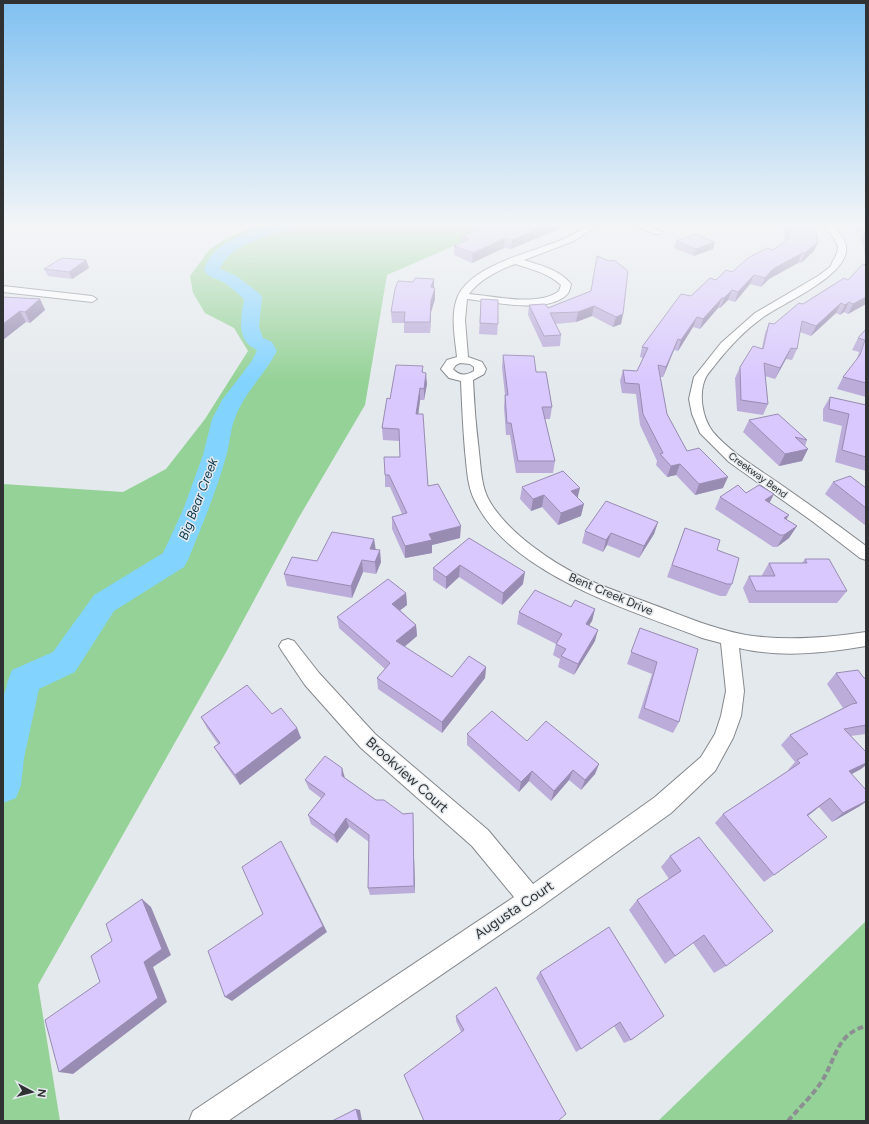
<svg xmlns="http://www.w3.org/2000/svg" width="869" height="1124" font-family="Figtree,sans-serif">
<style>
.green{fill:#95d297}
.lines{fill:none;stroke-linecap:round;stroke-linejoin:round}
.river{fill:#83d3ff;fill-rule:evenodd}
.street-casing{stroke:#84888c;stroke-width:2}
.path{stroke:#8c8f92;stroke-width:4;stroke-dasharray:6 3;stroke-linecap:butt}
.street{fill:#fff;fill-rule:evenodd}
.wall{fill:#bbacda}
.shaded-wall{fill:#988cb2}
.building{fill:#d9c8fe;stroke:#988cb2}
.labels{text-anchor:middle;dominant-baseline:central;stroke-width:3;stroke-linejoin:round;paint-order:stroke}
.far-street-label{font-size:10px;fill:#2f3132;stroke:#e4e9ed}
.street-label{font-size:12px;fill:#2f3132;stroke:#e4e9ed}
.water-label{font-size:13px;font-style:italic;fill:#06364d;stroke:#e4e9ed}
.near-street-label{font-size:14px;fill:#2f3132;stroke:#e4e9ed}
</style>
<rect width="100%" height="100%" fill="#e4e9ed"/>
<path class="green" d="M258 224H504L387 275 365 405 298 519 225 654 38 985 60 1121H3V484L123 492 166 469 205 419 248 351 234 328 205 313 193 293 190 276 209 250 224 240Z
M866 921V1121H658Z"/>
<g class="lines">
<path class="river" d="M275 224H295L293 227C273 234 226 246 220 269L235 275 259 293 262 297 259 327 263 338 272 342 277 351C265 374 244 393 235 418 230 430 230 444 226 457 216 492 202 526 188 560L184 567 114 611 75 672 39 689 24 758 21 785 16 798 3 803V699L8 680 12 670 53 652 94 595 163 553 183 510 203 455 212 419 222 400 251 362 257 351C255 348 250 347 247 343 237 331 242 313 244 299 237 293 230 286 223 282 215 278 209 278 204 270 212 241 249 232 275 224Z"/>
<defs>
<path id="street" d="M590 224H600L574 241 524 260C540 265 560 270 571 284 570 289 569 294 564 297 542 313 493 302 467 299L465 320 468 357 482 362 486 369 484 374 473 380C474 404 476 428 479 452 481 469 481 487 490 502 509 534 553 563 586 579 608 589 631 596 654 605 684 616 713 629 746 635 785 641 827 638 866 632V646C825 653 780 658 739 648L744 691 741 716 733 738 715 771 671 813 539 908 228 1121H189L193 1111 514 897 472 846 361 748 305 685 282 651 279 646 282 641 288 639 294 641 319 673 375 734 488 830 533 884 655 797 701 757 715 734 721 716 726 691 721 643 702 638C630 610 511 575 475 501 467 486 467 468 465 451 463 428 462 405 461 381L449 378 441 369 447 360 457 357C455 338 450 314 458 296 473 264 534 252 564 239 573 235 582 229 590 224ZM515 264C531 269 548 273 561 285L559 291C539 307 493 296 469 294 480 279 499 270 515 264ZM460 363 470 364 474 367V371C466 376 459 376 453 369L456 365Z
M632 224H643L662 232 661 234H655Z
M823 224H831C836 230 845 238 846 246 851 275 782 303 762 318 744 331 729 347 715 365 712 369 708 373 706 377 698 393 702 418 713 432 731 453 757 468 780 484 809 504 838 525 866 546V560L860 558 812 521 729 462 700 433 692 414 689 399 694 377 721 343 755 313 818 276 830 267 837 253 838 246 834 238Z
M3 286 92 296 97 299 92 302 3 292Z"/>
</defs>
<use href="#street" class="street-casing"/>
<path class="path" d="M788 1121C799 1108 813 1095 822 1081 836 1059 836 1034 866 1026"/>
<use href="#street" class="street"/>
</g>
<path class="wall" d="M770 224H814L818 242 814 251 801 263H798L769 279 761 287 750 284 735 302 728 300 720 308H718L700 329 693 327 678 351 674 350 663 377H660L667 414 687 451 723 488 695 495 676 475 667 477 656 465 657 461 640 425 636 394 622 393 620 381 623 370 637 371 643 358 640 357 642 347 691 296 716 280 732 272 773 250 785 242 783 225H771Z
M851 224H866V255L860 238 862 235Z
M558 229 511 249 504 248 472 263 454 255V246L462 242V236Z
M676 241 715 242 713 249 694 256 674 248Z
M86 260 89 268 72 279 48 276 44 269Z
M844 278 866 304 848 314 844 312 840 315 836 313 811 336 800 332 797 349 792 360 786 359 775 379 765 376 768 404 763 415 737 411 735 378 740 367 762 348 765 333 769 323 774 324 803 304Z
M434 279V288L435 299 431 312 430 333H404V323H392L391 312 413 282Z
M591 291 623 314 621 324 613 327 592 316 576 322 555 324 561 335 560 346 543 347 528 315 529 305 548 308Z
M3 297 40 299 45 310 30 323 26 322Z
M481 299 498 324 497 335 479 334Z
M866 329V397L837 389 843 377 856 361 859 352 852 350 858 338Z
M503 355 536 372 552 407 550 419H545L555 461 553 473H516L510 435H506L504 407 505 395 502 367Z
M423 366V372L427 384 424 400H420L418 414 428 486 460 538 432 545V553L405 558 392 529V517L402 514 390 487H385V475L400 457 399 441 383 440 382 428 390 399Z
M830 397 866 405V471L835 462 842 426 823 421V409Z
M749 420 807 440 805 446 802 461 779 466 743 432Z
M833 482 866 488V526L825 494Z
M522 487 577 497 581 516 558 525 542 507 531 511 520 499Z
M746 493 770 503 787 520 797 526 789 538 777 547H773L715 509 720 497Z
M658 522 654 534 639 558 607 545 603 552 582 543 585 531Z
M685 528 717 550 732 584 726 596H720L667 577Z
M469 538 523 584 502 605 459 577 446 589 433 580V568Z
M374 539 375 550 381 562 376 574 363 572 352 598 287 586 284 574Z
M805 559 847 591 837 603H749L743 588 749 576H762V575L769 563H802Z
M406 593 407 605 400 610 416 625 417 636 404 647 452 677 486 667 485 678 442 733 378 689 377 678 385 669 339 628 337 617Z
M571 607 595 609 592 621 589 625 595 641 574 675 558 667 560 659 553 655 556 644 517 624 519 612Z
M640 628 698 649 679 722 673 733 638 718 652 674 627 664Z
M836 673 864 678H866V734L851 736 866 752V765L861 769 852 774 860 806 832 822 819 807 808 816 816 845 764 882 715 823 723 814 789 771 788 770 795 762 781 745 790 735 843 708 827 684Z
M272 714 297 728 301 738 240 785 220 757 214 747 218 744 207 728 201 717Z
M467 734 527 741 599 764 595 774 581 790 569 780 551 801 529 781 519 792 467 745Z
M345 778 376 800 413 822 415 893 370 895 368 888 369 842 349 827 337 843 311 824 308 815 321 798 309 789 305 780Z
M699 837 726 966 714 973 693 943 665 964 629 910 637 900 669 879 661 867 670 856Z
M540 972 664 1016 631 1040 624 1043 614 1026 581 1049 576 1052 536 978Z
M456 1016 566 1114 461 1032 456 1021Z"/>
<path class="shaded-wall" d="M549 224H558V229L511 249 512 240Z
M505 238 504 248 472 263 473 253Z
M715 242 713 249 694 256 696 249Z
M818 242 814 251 801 263 805 253Z
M802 253 798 263 769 279 761 287 765 278 773 269Z
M86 260 89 268 72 279 69 272Z
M754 275 750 284 735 302 738 292Z
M434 279V290L431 287Z
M435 288V299L431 312 430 333V322L431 301Z
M732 290 728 300 720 308 724 298Z
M866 297V304L848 314 853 304Z
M722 298 718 308 700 329 703 319Z
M40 299 45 310 30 323 25 312Z
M849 302 844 312 840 315 845 305Z
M841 303 836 313 811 336 816 326Z
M594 306 592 316 576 322 578 312Z
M20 311 26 322 3 340V324Z
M623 314 621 324 613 327 616 317Z
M697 317 693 327 678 351 681 340Z
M678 339 674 350 663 377 666 367Z
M791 348 786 359 775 379 780 368Z
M426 373 427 384 424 400V389Z
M420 388V400L417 426 416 414Z
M808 449 802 461 779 466 785 454Z
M680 464 676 475 667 477 671 466Z
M728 477 723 488 695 495 699 484Z
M580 488 577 500 571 491Z
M774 494 768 506 765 500Z
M544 495 542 507 531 511 533 499Z
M584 504 581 516 558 525 561 513Z
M789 515 782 527 784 518Z
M658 522 654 534 639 558 644 546Z
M461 526 460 538 432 545V553L405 558V546L429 534Z
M797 526 789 538 777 547 784 535Z
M611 533 607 545 603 552 606 540Z
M374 539 376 551 370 549Z
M380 550 381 562 376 574 375 562Z
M362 560 363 572 352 598 351 586Z
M460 565 459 577 446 589V577Z
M525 572 523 584 502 605 503 593Z
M406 593 407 605 393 616 392 604Z
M595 609 592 621 583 635 586 624Z
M416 625 417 636 397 653 396 641Z
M598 630 595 641 574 675 578 664Z
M486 667 485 678 442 733V722Z
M297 728 301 738 240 785 235 775Z
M866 763V765L861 769 838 781 849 771Z
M599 764 595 774 581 790 585 780Z
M342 768 345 778 342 776Z
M573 770 569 780 551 801 554 791Z
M532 771 529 781 519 792 521 782Z
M830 798 819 807 797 824 807 815Z
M866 801V802L860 806 832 822 843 813Z
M413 813V822L415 893 414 886Z
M346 818 349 827 337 843 334 835Z
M286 849 327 932 232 1001 225 997 323 926Z
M142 899 151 907 171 955 153 967 167 1002 73 1074 59 1072 144 962Z
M356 1109 360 1110 362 1121H359Z"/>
<path class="building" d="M493 224H549L512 240 505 238 473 253 454 246 469 239 462 236Z
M787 224H814L818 242 805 253H802L773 269 765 278 754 275 738 292 732 290 724 298H722L703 319 697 317 681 340 678 339 666 367 658 365 667 414 687 451 699 448 728 477 699 484 680 464 671 466 660 454 663 453 643 414 639 384 625 383 623 370 637 371 648 348 642 347 681 294 691 296 710 278 716 280 726 270 732 272 748 258 767 248 773 250 789 238Z
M695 234 715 242 696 249 676 241Z
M597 256 609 261 614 260 628 271 623 314 616 317 594 306 578 312 550 313 561 335 544 336 529 305 545 304 548 308 591 291Z
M62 258 86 260 69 272 44 269Z
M863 264 866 265V297L853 304 849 302 845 305 841 303 816 326 802 321 797 349 791 348 780 368 764 363 768 404 741 400 740 367 753 346 763 349 769 323 774 324 799 303 803 304 844 278 848 280Z
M415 278 434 279 431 287 435 288 431 301 430 322H404L405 312H391L395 289 398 281 413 282Z
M3 297 40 299 25 312 20 311 3 324Z
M481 299 498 300V324L480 323Z
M866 329V383L843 377 860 355 865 340 858 338Z
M503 355 534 356 536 372H546L552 407H542L555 461H518L511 423H507L505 395H508Z
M396 365 423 366 422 372 426 373 424 389 420 388 416 414H423L428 486 438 484 461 526 429 534 432 540 405 546 392 517 407 513 389 475H385L384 457H400L399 429 382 428 387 398 390 399Z
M830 397 866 405V457L842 450 849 414 829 409Z
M778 414 807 440 795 437 808 449 785 454 749 420Z
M563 471 580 488 571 491 584 504 561 513 544 495 533 499 522 487Z
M850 476 866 488V508L833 482Z
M738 485 746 493 759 485 774 494 765 500 789 515 784 518 797 526 784 535H780L720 497Z
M606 501 658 522 644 546 611 533 606 540 585 531Z
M685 528 720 540 717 550 739 558 732 584H727L672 565Z
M332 532 374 539 370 549 380 550 375 562 362 560 351 586 284 574 292 557 317 561Z
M469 538 525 572 503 593 460 565 446 577 433 568Z
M805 559H829L847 591H756L749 576H775L769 563H807Z
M388 579 406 593 392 604 416 625 396 641 452 677 469 656 486 667 442 722 377 678 390 663 337 617Z
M535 590 571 607 575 600 595 609 586 624 598 630 578 664 561 656 566 649 556 644 562 634 519 612Z
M640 628 698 649 679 722 644 708 657 662 631 652Z
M858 670 864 678H866V725L844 729 866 752V763L849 771 866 790V801L843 813 830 798 807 815 827 837 774 875 723 814 800 763 797 760 808 754 790 735 852 704 857 703 836 673Z
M247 685 272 714 281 708 297 728 235 775 214 747 220 743 201 717Z
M492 711 527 741 546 721 599 764 585 780 573 770 554 791 532 771 521 782 467 734Z
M325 756 342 768V776L376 800H384L403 814 413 813 414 886 368 888 369 835 346 818 334 835 308 815 325 794 305 780Z
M699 837 773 931 726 966 704 935 675 956 637 900 681 871 670 856Z
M281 841 323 926 225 997 208 951 263 914 242 867Z
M142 899 162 949 144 962 158 998 59 1072 45 1020 100 982 91 956 112 941 106 924Z
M609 927 664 1016 631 1040 620 1022 581 1049 540 972Z
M496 987 566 1114 558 1121H424L404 1075 464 1030 456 1016Z
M356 1109 359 1121H332Z"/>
<linearGradient id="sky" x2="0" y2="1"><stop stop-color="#7fc0f1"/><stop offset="0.59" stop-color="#f3f5f7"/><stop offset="1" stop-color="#f3f5f7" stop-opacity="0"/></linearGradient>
<rect width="869" height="381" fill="url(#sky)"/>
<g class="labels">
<g class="far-street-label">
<text transform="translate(758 475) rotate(36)">Creekway Bend</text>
</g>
<g class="street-label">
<text transform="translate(611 594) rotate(23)">Bent Creek Drive</text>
</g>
<g class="water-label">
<text transform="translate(198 499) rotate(-69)">Big Bear Creek</text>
</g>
<g class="near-street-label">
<text transform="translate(407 775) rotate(42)">Brookview Court</text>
<text transform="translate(514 910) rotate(-34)">Augusta Court</text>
</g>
</g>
<rect width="869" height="1124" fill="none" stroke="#2f3132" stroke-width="8"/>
<g transform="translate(32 1092) rotate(97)" stroke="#e4e9ed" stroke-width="3" paint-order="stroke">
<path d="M0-3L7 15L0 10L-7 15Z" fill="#2f3132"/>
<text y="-6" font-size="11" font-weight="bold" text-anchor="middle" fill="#2f3132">N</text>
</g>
</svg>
